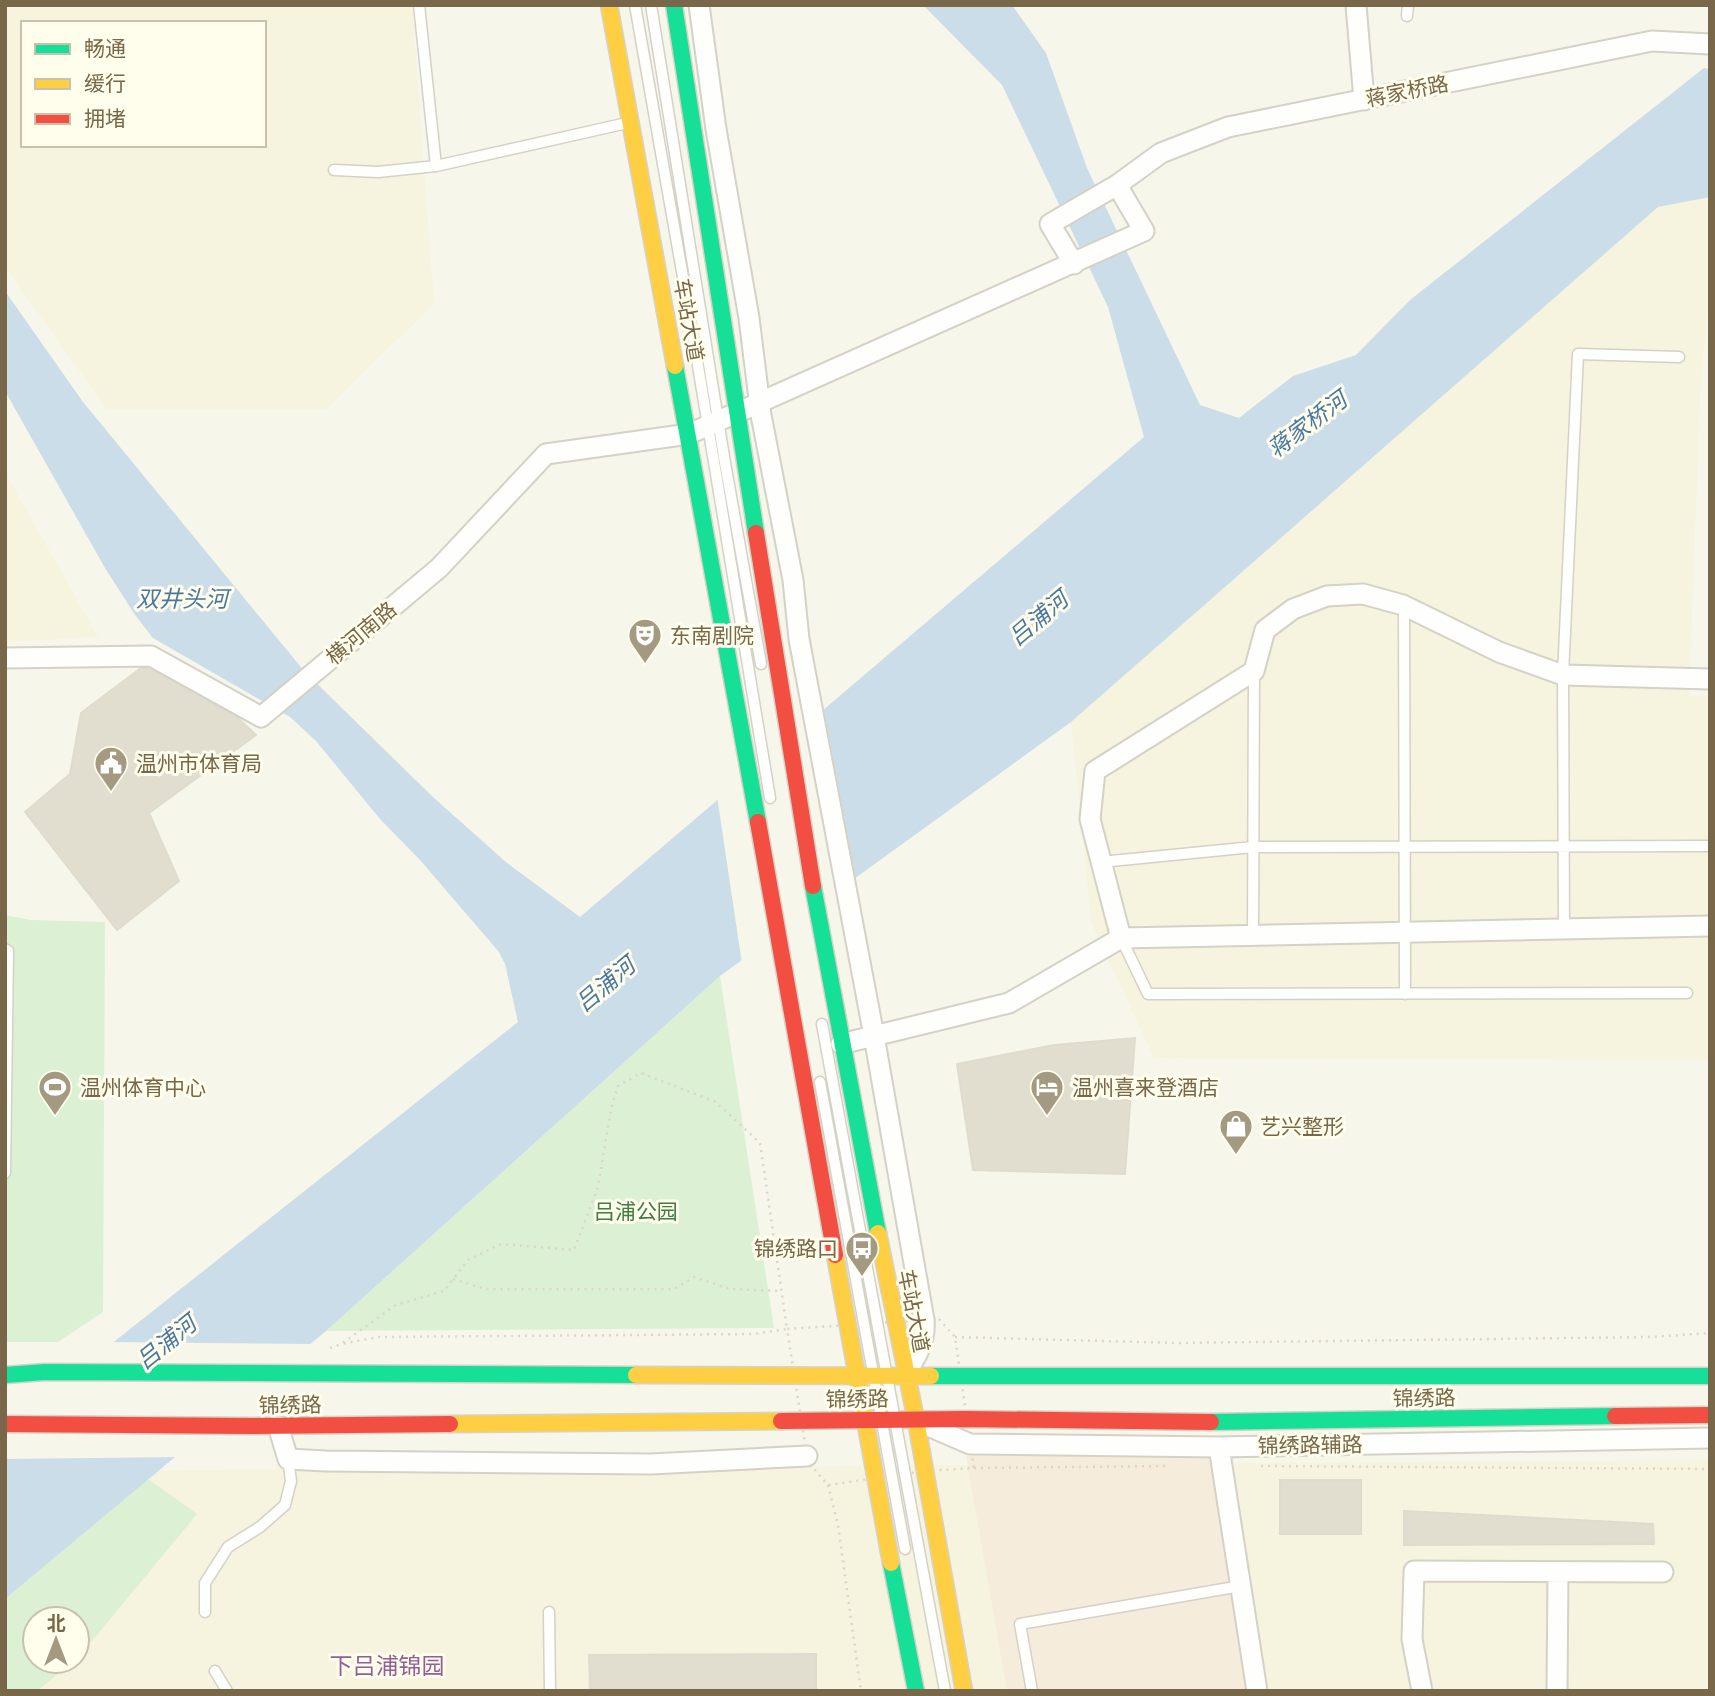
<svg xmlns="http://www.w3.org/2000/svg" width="1715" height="1696" font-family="'PT Sans','Noto Sans SC',sans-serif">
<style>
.residential{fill:#f6f3de;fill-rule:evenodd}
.commercial{fill:#f6ecdb}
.green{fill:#dcf0d4}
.water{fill:#cbdde9}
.pier{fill:#f7f6eb}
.building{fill:#e2decf;stroke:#e0dccd;stroke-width:2}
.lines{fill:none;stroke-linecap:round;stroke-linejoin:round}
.lane-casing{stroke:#d4d1c6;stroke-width:13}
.street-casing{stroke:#d4d1c6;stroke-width:23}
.fast-casing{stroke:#d6d2c6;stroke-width:19}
.slow-casing{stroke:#d6d2c6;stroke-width:19}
.jam-casing{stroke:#d6d2c6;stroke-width:19}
.path{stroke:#dad6cd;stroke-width:2.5;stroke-dasharray:2 5;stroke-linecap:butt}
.lane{stroke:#fefefc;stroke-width:10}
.street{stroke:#fefefc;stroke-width:19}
.fast{stroke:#16e098;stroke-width:16}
.slow{stroke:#ffcf43;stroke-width:16}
.jam{stroke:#f24e42;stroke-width:16}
.labels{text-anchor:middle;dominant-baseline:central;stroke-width:6;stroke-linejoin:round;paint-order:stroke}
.street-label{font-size:21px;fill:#786849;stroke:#fffdec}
.poi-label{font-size:21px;fill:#786849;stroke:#fffdec;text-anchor:start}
.park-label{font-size:21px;fill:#407e41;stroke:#fffdec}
.water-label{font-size:23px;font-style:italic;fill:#4a78a2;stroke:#fffdec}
.neighbourhood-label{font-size:23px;fill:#936094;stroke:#fffdec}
</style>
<rect width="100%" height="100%" fill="#f7f6eb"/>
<path class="residential" d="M5 5H412L434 304 326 409H107L5 267ZM23 23H264V145H23Z
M1710 197V289L1701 372 1689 696H1710V1060L1154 1058 1091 922 1071 722 1658 207Z
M5 472 98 637 5 642Z
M1710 1460V1691H5V1530L77 1471ZM35 1619H77V1661H35Z"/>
<path class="commercial" d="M966 1456H1210L1247 1691H1007Z"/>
<path class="green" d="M5 915 31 920 105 922 103 1312 58 1342H5Z
M720 976 774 1328 326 1331Z
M148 1479 197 1514 77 1659V1619H35V1661H74L37 1691H5V1599Z"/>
<path class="water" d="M923 5H1012L1046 53 1087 168 1200 405 1239 418 1293 376 1356 355 1410 300 1704 68 1710 69V197L1658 207 1071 722 720 976 326 1331 5 1599V1428L518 1022 505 964 499 952 420 860 380 819 316 741 290 717 153 638 135 615 105 568 5 391V291L83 402 305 672 434 798 507 863 580 917 1144 437 1108 307 1002 85Z"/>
<path class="pier" d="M823 705 856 881 742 964 717 796Z
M108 1342 316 1344 180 1457 5 1459V1423Z"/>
<path class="building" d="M141 668H148L238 718 256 735 149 813 179 881 117 930 25 812 70 774 81 713Z
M1135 1038 1125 1174 973 1170 957 1064 1054 1045Z
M1280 1480H1361V1534H1280Z
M1404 1511 1653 1524 1654 1544 1404 1545Z
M816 1654V1691H590L589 1655Z"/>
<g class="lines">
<defs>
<path id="lane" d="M419 5 436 166
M635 5 687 300 770 798
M651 5 725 463 761 664
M1407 16 1408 5
M334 170 378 172 436 166 627 123
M1404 605 1405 994
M1101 862 1253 847 1710 846
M1564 929 1563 675 1578 354 1679 357
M1253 936 1254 672
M1121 938 1148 994 1687 993
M5 949 8 951 5 1173
M822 1024 945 1691
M820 1082 905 1549
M205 1612V1583L228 1547 260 1527 285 1505 291 1481 288 1459
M549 1612 550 1691
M215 1671 227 1691
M1032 1691 1020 1624 1241 1586"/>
<path id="street" d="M699 5 716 129 749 318 761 415 793 580 799 639 874 1036 924 1320C926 1342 916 1357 905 1375
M1356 5 1364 100
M1074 264 1050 224 1117 185 1161 153 1228 127 1652 41 1710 44
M5 658 151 656 261 717 439 568 546 454 689 434 1144 231 1117 185
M1121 938 1090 819 1095 771 1254 671 1265 630 1293 609 1327 596 1363 594 1403 605 1499 652 1563 675 1710 679
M841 1044 1009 1003 1121 938 1710 926
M926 1425 970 1444 1219 1447 1710 1438
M278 1426 288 1459 326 1461 651 1464 807 1456
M1219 1447 1257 1691
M1422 1691 1412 1639 1414 1571 1663 1572
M1557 1691 1558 1572"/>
<path id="fast" d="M674 5 756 533
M675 366 758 822
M813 886 878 1233
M5 1375 45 1372 636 1375
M931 1376H1710
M1211 1422 1615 1416
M891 1563 916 1691"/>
<path id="slow" d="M609 5 675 366
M878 1233 916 1420 964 1691
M835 1255 891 1563
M636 1375 931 1376
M450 1424 781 1421"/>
<path id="jam" d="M756 533 813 886
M758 822 835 1255
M1615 1416 1710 1415
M781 1421 966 1419 1211 1422
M5 1424 253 1426 450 1424"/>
</defs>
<use href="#lane" class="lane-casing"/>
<use href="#street" class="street-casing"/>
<use href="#fast" class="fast-casing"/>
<use href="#slow" class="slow-casing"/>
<use href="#jam" class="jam-casing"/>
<path class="path" d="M453 1279 485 1289H674L694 1277 730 1289 781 1291
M939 1319 955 1337 974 1468 925 1471 828 1485 808 1462 787 1329Z
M955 1337 1177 1343 1650 1337 1710 1333
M330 1348 341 1344 396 1305 444 1291 468 1260 501 1244 574 1250 598 1187 611 1109 618 1086 641 1073 716 1102 760 1143 787 1329 753 1334 379 1337 341 1344
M1261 1466 1710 1469
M974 1468 1170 1466
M828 1485 838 1525 861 1691"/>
<use href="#lane" class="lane"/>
<use href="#street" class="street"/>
<use href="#fast" class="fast"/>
<use href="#slow" class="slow"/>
<use href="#jam" class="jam"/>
</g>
<defs>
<symbol id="theatre-pin" viewBox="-11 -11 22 30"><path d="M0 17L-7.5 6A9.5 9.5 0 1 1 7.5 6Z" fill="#a49a82" stroke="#fffdec"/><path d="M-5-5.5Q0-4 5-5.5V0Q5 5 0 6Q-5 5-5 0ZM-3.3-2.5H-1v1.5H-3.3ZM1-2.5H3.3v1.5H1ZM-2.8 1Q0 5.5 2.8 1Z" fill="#fff"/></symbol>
<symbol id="civic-pin" viewBox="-11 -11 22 30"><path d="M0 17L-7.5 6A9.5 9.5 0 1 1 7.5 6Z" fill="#a49a82" stroke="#fffdec"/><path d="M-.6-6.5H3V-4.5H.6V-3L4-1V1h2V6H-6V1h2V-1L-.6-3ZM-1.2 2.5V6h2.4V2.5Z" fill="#fff"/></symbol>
<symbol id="stadium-pin" viewBox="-11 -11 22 30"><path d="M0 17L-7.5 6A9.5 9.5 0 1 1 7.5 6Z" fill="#a49a82" stroke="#fffdec"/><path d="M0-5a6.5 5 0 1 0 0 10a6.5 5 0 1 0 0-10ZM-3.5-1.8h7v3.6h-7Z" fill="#fff"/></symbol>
<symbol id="hotel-pin" viewBox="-11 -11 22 30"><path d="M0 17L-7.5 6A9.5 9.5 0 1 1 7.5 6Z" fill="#a49a82" stroke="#fffdec"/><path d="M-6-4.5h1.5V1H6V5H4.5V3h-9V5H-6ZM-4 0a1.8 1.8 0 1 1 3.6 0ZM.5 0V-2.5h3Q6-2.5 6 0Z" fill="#fff"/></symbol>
<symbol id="shop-pin" viewBox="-11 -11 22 30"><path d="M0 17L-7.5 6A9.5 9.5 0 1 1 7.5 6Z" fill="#a49a82" stroke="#fffdec"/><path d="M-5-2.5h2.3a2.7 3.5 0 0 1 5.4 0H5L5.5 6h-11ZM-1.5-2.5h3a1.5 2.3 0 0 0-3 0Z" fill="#fff"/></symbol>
<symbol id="bus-pin" viewBox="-11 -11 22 30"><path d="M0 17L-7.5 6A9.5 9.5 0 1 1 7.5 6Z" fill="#a49a82" stroke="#fffdec"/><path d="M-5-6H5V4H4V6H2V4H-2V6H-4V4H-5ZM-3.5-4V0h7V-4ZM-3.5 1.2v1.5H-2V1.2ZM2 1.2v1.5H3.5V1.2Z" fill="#fff"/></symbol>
</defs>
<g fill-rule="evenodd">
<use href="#theatre-pin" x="626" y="616" width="38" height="52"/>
<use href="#civic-pin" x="92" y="744" width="38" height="52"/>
<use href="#stadium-pin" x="36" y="1068" width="38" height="52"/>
<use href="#hotel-pin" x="1028" y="1068" width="38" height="52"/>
<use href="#shop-pin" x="1217" y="1107" width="38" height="52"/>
<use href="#bus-pin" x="843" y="1229" width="38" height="52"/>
</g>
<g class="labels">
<g class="street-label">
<text transform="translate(1407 91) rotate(-11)">蒋家桥路</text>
<text transform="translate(689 320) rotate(80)">车站大道</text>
<text transform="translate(361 633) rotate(-40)">横河南路</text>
<text transform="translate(914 1311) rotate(79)">车站大道</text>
<text transform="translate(1424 1398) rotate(-1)">锦绣路</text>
<text transform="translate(857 1399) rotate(-1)">锦绣路</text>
<text transform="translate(290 1405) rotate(-1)">锦绣路</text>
<text transform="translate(1310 1445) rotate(-1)">锦绣路辅路</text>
</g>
<g class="poi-label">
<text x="670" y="635">东南剧院</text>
<text x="136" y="763">温州市体育局</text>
<text x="80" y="1087">温州体育中心</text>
<text x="1072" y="1087">温州喜来登酒店</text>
<text x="1260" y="1126">艺兴整形</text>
<text x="838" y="1248" text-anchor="end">锦绣路口</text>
</g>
<g class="park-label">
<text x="636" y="1211">吕浦公园</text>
</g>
<g class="water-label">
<text transform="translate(1307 424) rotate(-37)">蒋家桥河</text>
<text x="182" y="598">双井头河</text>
<text transform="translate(1038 618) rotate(-40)">吕浦河</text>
<text transform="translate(605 984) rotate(-40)">吕浦河</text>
<text transform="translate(166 1342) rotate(-39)">吕浦河</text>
</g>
<g class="neighbourhood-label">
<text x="387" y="1665">下吕浦锦园</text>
</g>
</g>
<rect width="1715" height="1696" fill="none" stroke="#786849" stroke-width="14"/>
<rect x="21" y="21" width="245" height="126" fill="#fffdec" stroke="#c9c1ab" stroke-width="2"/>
<rect x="35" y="44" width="35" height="10" fill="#16e098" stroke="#c9c1ab" stroke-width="2"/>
<text x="84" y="56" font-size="21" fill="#786849">畅通</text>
<rect x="35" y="79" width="35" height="10" fill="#ffcf43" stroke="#c9c1ab" stroke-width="2"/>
<text x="84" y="91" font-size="21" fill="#786849">缓行</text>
<rect x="35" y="114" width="35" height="10" fill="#f24e42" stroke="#c9c1ab" stroke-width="2"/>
<text x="84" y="126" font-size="21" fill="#786849">拥堵</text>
<g transform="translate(56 1640)"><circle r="33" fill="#fffdec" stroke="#c9c1ab" stroke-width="2"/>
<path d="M0-5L12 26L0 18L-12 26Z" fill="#a49a82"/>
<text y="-10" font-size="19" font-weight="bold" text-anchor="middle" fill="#786849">北</text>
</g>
</svg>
